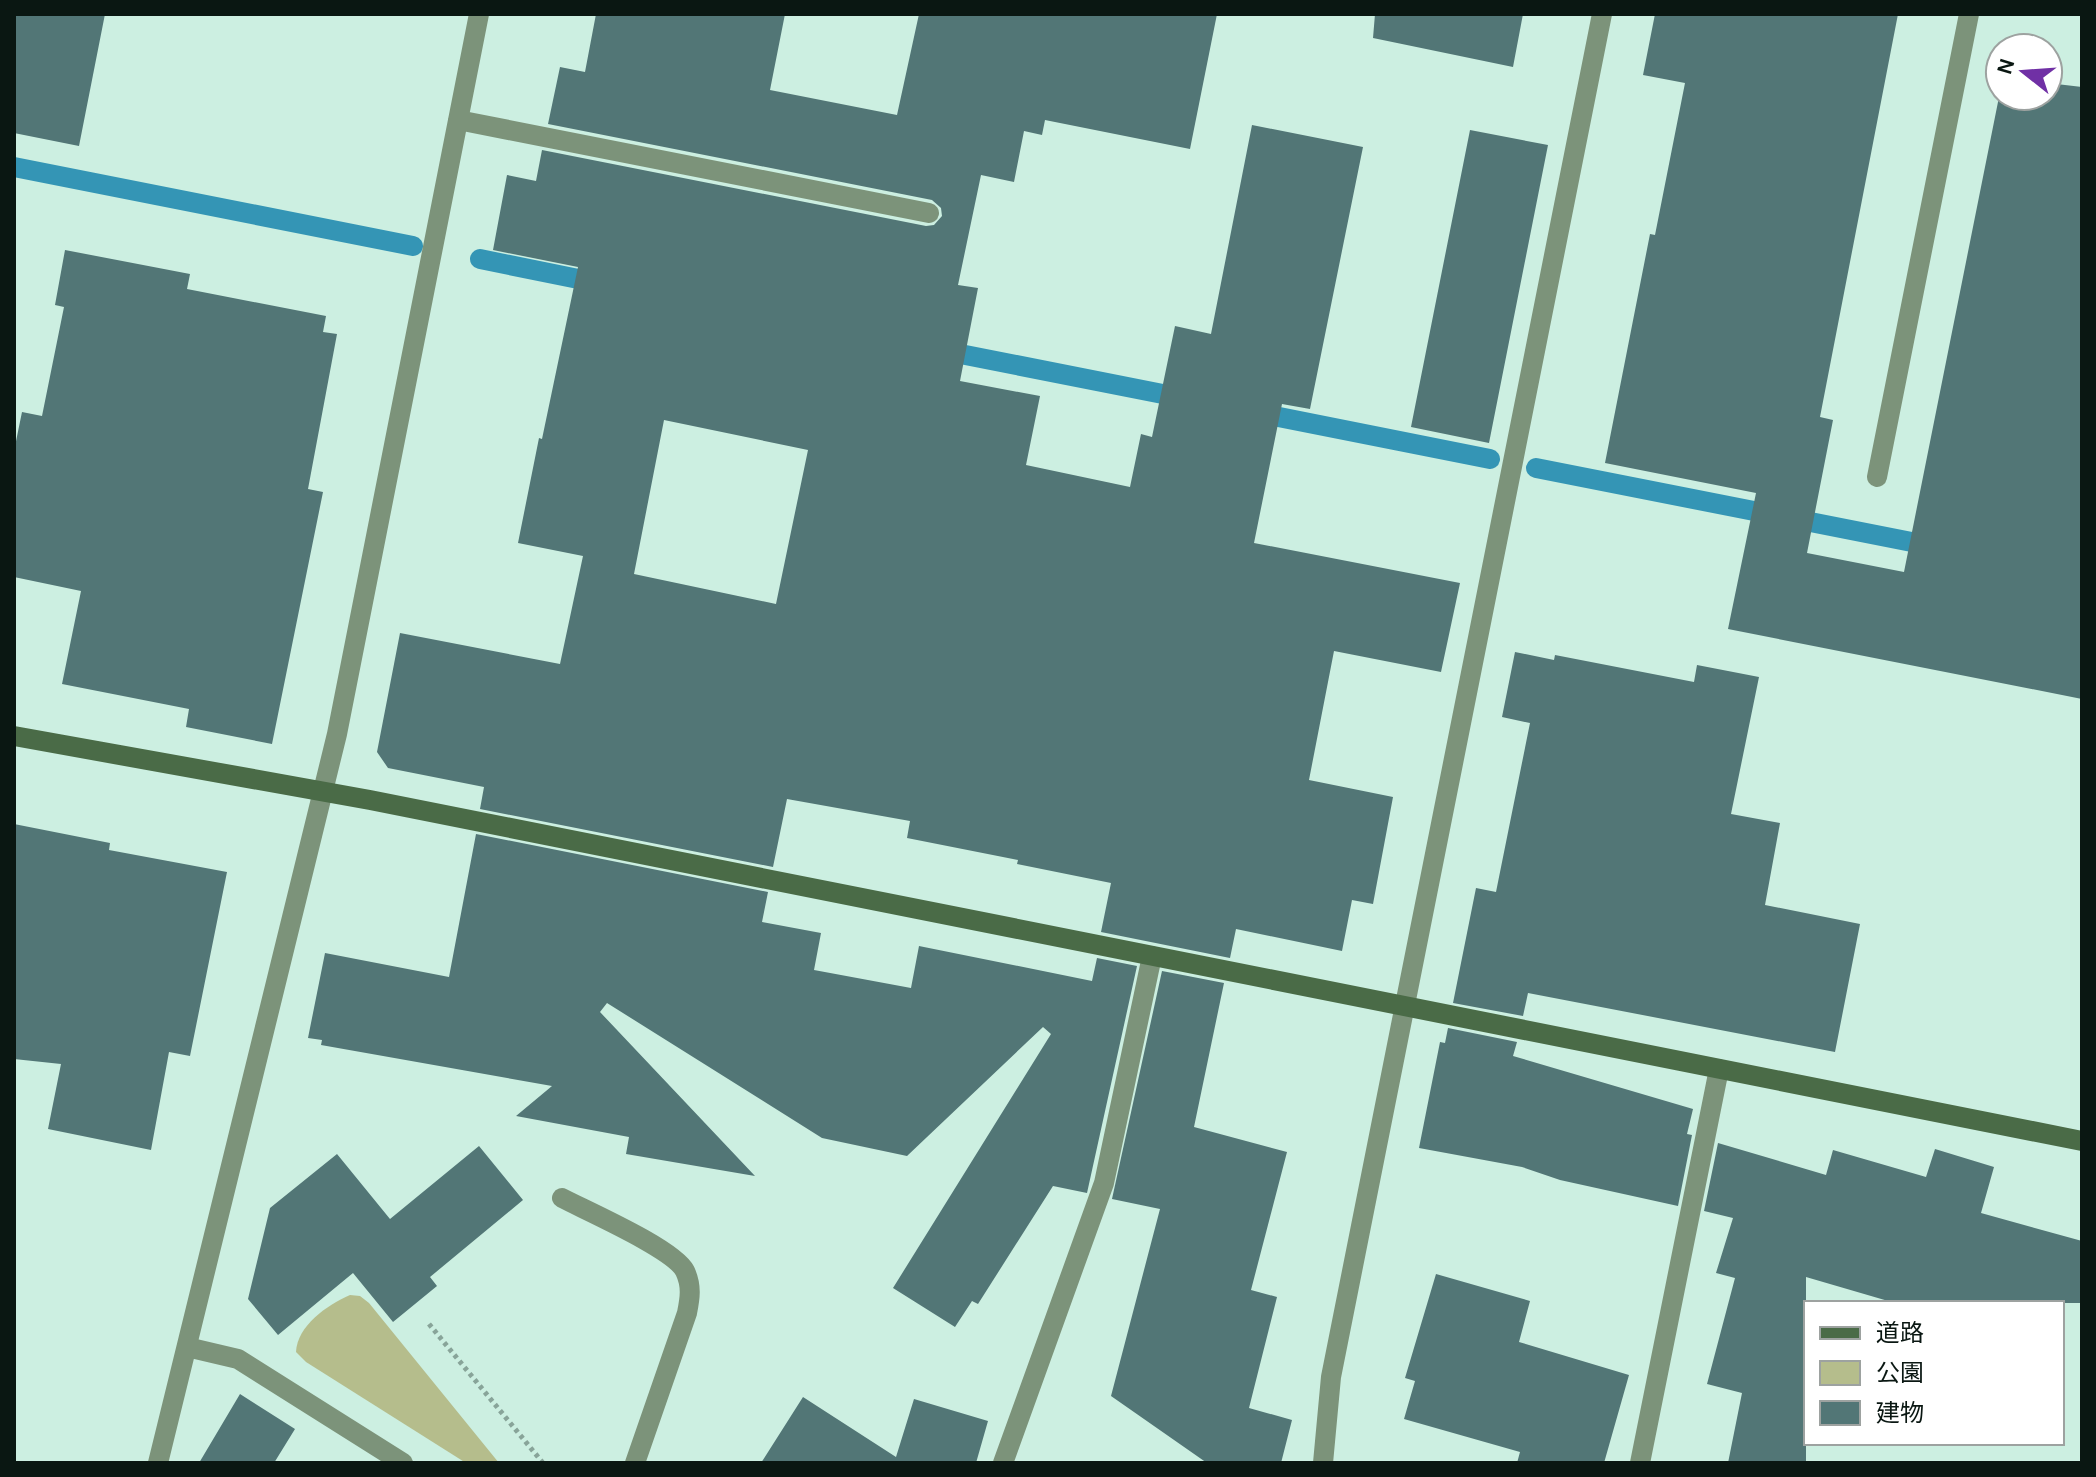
<svg xmlns="http://www.w3.org/2000/svg" width="2096" height="1477" font-family="Karla,'Noto Sans JP',sans-serif">
<style>
.green{fill:#b5bd8c}
.lines{fill:none;stroke-linecap:round;stroke-linejoin:round}
.stream{stroke:#3495b5;stroke-width:20}
.building{fill:#527676;fill-rule:evenodd}
.path{stroke:#88a499;stroke-width:5;stroke-dasharray:4 4;stroke-linecap:butt}
.lane{stroke:#7c937a;stroke-width:20}
.street{stroke:#7c937a;stroke-width:20}
.secondary{stroke:#4a6b47;stroke-width:20}
</style>
<rect width="100%" height="100%" fill="#ccefe1"/>
<path class="green" d="M350 1295 360 1296 369 1303 499 1463H466L306 1362 296 1352C297 1326 327 1305 350 1295Z"/>
<g class="lines">
<path class="stream" d="M14 167 413 246
M480 259 603 284
M940 350 1188 399
M1254 412 1490 459
M1536 468 1937 547"/>
</g>
<path class="building" d="M14 14H105L79 146 14 133Z
M596 14H785L770 90 897 115 919 14H1217L1190 149 1045 120 1042 135 1024 131 1014 182 981 175 958 285 978 288 960 381 1040 396 1026 465 1130 487 1141 434 1152 437 1175 326 1211 334 1252 125 1363 147 1310 409 1282 404 1254 543 1460 583 1441 672 1334 651 1309 780 1393 797 1373 904 1352 900 1342 951 1236 929 1230 958 1101 932 1111 883 1017 864 1018 860 907 838 910 821 787 799 773 867 480 809 484 787 388 768 377 752 400 633 560 664 583 556 518 543 539 438 542 439 578 267 493 250 507 175 536 181 542 150 926 226 934 225 942 216 941 208 932 200 548 124 560 67 585 72ZM664 420 808 450 776 604 634 574Z
M1375 14H1523L1513 67 1373 38Z
M1655 14H1898L1820 417 1833 420 1807 553 1904 572 2000 92V96H2048V83L2082 87V699L1728 629 1756 493 1605 463 1650 234 1655 235 1685 83 1643 75Z
M1470 130 1548 145 1489 443 1411 427Z
M65 250 190 274 187 289 326 316 323 332 337 334 308 489 323 492 272 744 186 727 189 709 62 684 81 591 14 577V451L22 412 42 416 64 307 55 305Z
M1515 652 1554 660 1555 655 1694 682 1697 665 1759 677 1731 814 1780 823 1765 905 1860 924 1835 1052 1528 993 1523 1016 1453 1003 1476 888 1496 892 1530 723 1502 717Z
M14 824 110 843 109 850 227 872 190 1056 169 1052 151 1150 48 1129 61 1064 14 1059Z
M476 834 768 892 762 922 821 933 814 970 911 988 919 946 1092 981 1097 958 1137 966 1087 1193 1053 1186 978 1304 972 1301 955 1327 893 1288 1051 1034 1043 1027 907 1156 822 1138 607 1003 600 1012 755 1176 626 1154 629 1137 516 1116 552 1086 321 1045 322 1040 308 1038 325 953 449 977Z
M1162 971 1224 983 1194 1127 1287 1152 1251 1290 1277 1297 1249 1408 1292 1420 1281 1463H1207L1111 1396 1160 1209 1112 1199Z
M1448 1028 1517 1042 1513 1056 1693 1109 1687 1134 1692 1135 1678 1206 1560 1180 1522 1167 1419 1148 1440 1042 1445 1043Z
M1718 1143 1826 1175 1833 1150 1926 1177 1935 1149 1994 1167 1981 1213 2082 1241V1303H1895L1806 1277V1463H1728L1742 1393 1707 1384 1735 1278 1716 1273 1733 1218 1704 1211Z
M479 1146 523 1200 430 1277 437 1286 393 1322 353 1273 278 1335 248 1299 270 1208 337 1154 390 1219Z
M1436 1274 1530 1301 1519 1342 1629 1375 1604 1463H1517L1520 1452 1404 1419 1415 1381 1405 1378Z
M240 1394 295 1429 274 1463H199Z
M803 1397 896 1457 914 1399 988 1421 976 1463H761Z"/>
<g class="lines">
<path class="path" d="M429 1324 543 1463"/>
<path class="lane" d="M562 1198C587 1211 674 1249 685 1271 692 1286 690 1298 687 1313L635 1463"/>
<path class="street" d="M458 120 929 213
M1877 477 1969 14
M187 1347 238 1359 403 1463
M158 1463 337 734 479 14
M1003 1463 1104 1183 1152 956
M1323 1463 1331 1377 1602 14
M1640 1463 1719 1069"/>
<path class="secondary" d="M14 736 370 800 2082 1141"/>
</g>
<rect width="2096" height="1477" fill="none" stroke="#0a1712" stroke-width="32"/>
<rect x="1804" y="1301" width="260" height="144" fill="#ffffff" stroke="#9da2a0" stroke-width="2"/>
<rect x="1820" y="1327" width="40" height="12" fill="#4a6b47" stroke="#9da2a0" stroke-width="2"/>
<text x="1876" y="1341" font-size="24" fill="#0a1712">道路</text>
<rect x="1820" y="1361" width="40" height="24" fill="#b5bd8c" stroke="#9da2a0" stroke-width="2"/>
<text x="1876" y="1381" font-size="24" fill="#0a1712">公園</text>
<rect x="1820" y="1401" width="40" height="24" fill="#527676" stroke="#9da2a0" stroke-width="2"/>
<text x="1876" y="1421" font-size="24" fill="#0a1712">建物</text>
<g transform="translate(2024 72) rotate(287)"><circle r="38" fill="#ffffff" stroke="#9da2a0" stroke-width="2"/>
<path d="M0-6L14 30L0 20L-14 30Z" fill="#7030a5"/>
<text y="-12" font-size="22" font-weight="bold" text-anchor="middle" fill="#0a1712">N</text>
</g>
</svg>
